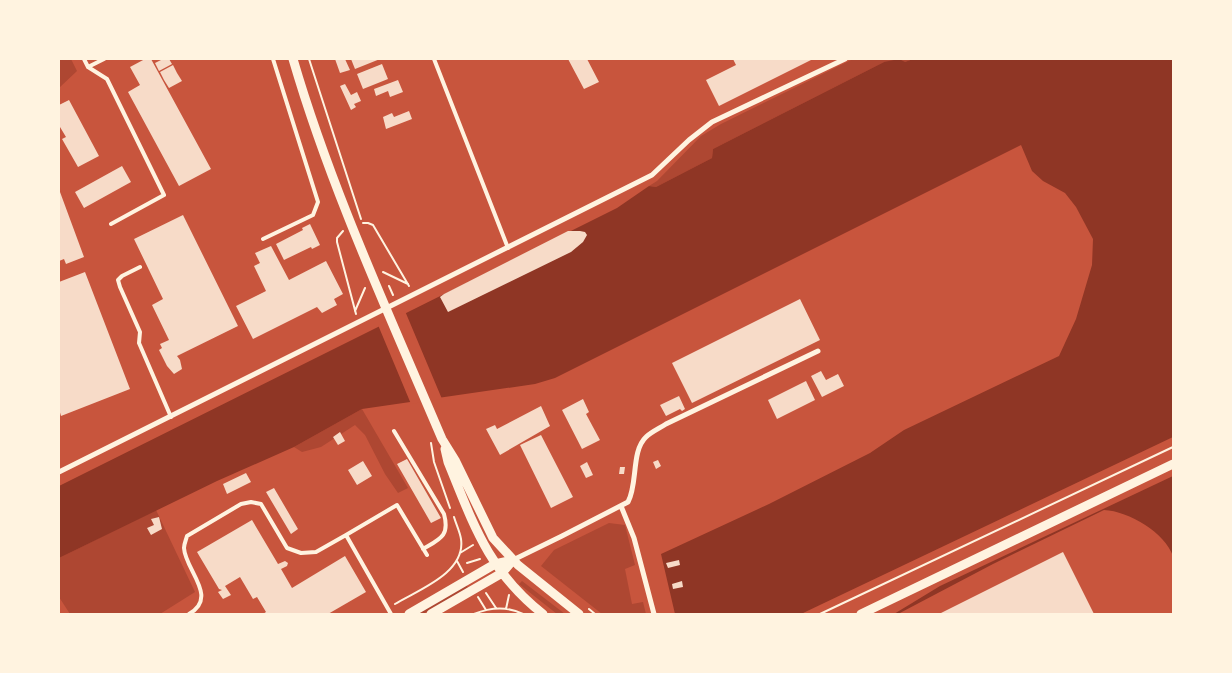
<svg xmlns="http://www.w3.org/2000/svg" width="1232" height="673" font-family="Commissioner,sans-serif">
<style>
.green{fill:#ae4732}
.water{fill:#8f3625}
.pier{fill:#c8553d}
.building{fill:#f7dbc8}
.lines{fill:none;stroke-linecap:round;stroke-linejoin:round}
.path{stroke:#fff3e0;stroke-width:2}
.service{stroke:#fff3e0;stroke-width:4}
.minor{stroke:#fff3e0;stroke-width:5}
.tertiary{stroke:#fff3e0;stroke-width:9}
</style>
<rect width="100%" height="100%" fill="#c8553d"/>
<path class="green" d="M59 59H71L77 71 59 88Z
M853 59H913L905 62H884L713 149 712 158 656 187 649 186 657 181 701 136 721 124Z
M362 409 408 488 398 493 385 474 365 435 355 425 321 447 302 452 294 447Z
M156 510 195 592 160 614H70L59 597V558Z
M609 523 625 525 635 565 625 569 632 604 643 602 646 614H602L541 566 554 550Z
M522 581 565 614H557L519 584Z
M466 584 468 588 423 614H418L428 606Z"/>
<path class="water" d="M899 59 905 62 913 59H1173V556C1165 533 1129 511 1104 510L993 564 898 614H675L661 554 769 504 870 453 904 430 1059 356 1076 319 1092 265 1093 239 1076 207 1065 193 1043 181 1032 171 1021 145 555 378 535 384 362 409 294 447 217 481 59 558V486L617 208 649 186 656 187 712 158 713 149 884 62Z"/>
<path class="pier" d="M405 311 442 399 411 404 378 325Z
M1173 437V476L940 586 894 614H801Z"/>
<path class="building" d="M145 59H151L163 81 160 82 163 81 211 169 179 186 128 92 140 85 130 67Z
M163 59H169L172 64 159 71 155 63Z
M335 59H345L350 70 340 73Z
M351 59H380L355 69Z
M568 59H587L599 82 584 89Z
M733 59H813L719 106 706 80 736 65Z
M382 64 388 79 363 89 357 74Z
M173 65 177 73 164 80 160 72Z
M177 73 182 81 169 88 164 80Z
M398 80 403 92 390 97 388 91 376 96 374 89Z
M345 84 351 95 357 92 361 101 354 104 356 107 351 110 340 86Z
M69 100 99 156 78 167 62 139 66 137 60 127 59 128V105Z
M409 111 412 119 386 129 383 117 392 113 394 117Z
M122 166 131 182 84 208 75 192Z
M59 192H60L84 257 66 264 64 259 59 261Z
M183 215 238 326 177 356 180 360 182 369 174 374 167 366 159 350 162 348 160 344 169 340 152 305 163 299 134 239Z
M310 224 320 245 312 249 311 247 284 260 276 244 303 230 302 228Z
M568 231H580L585 232 587 235 583 242 571 252 448 312 440 297 444 294Z
M271 246 289 280 326 261 343 294 334 299 337 305 322 313 317 307 253 339 236 306 266 291 254 266 260 263 255 253Z
M85 272 130 389 61 416 59 409V282Z
M800 299 820 340 692 403 672 363Z
M821 371 826 380 838 374 844 386 822 397 811 376Z
M806 381 815 400 777 419 768 400Z
M679 396 685 409 682 411 680 409 666 416 660 405Z
M583 399 589 412 586 414 600 440 582 449 562 410Z
M541 406 550 426 500 455 486 429 495 425 497 429Z
M340 432 345 441 338 445 333 437Z
M541 435 573 497 551 508 520 445Z
M407 459 441 518 431 523 397 464Z
M658 460 661 466 656 469 653 462Z
M363 461 372 476 357 485 348 470Z
M587 462 593 475 586 478 580 466Z
M620 467H625L624 474H619Z
M246 473 251 482 227 494 223 484Z
M274 488 298 529 291 534 266 492Z
M159 517 162 529 151 535 147 528 154 525 151 519Z
M252 520 278 564 285 561 288 563 287 566 281 569 292 588 345 556 366 592 328 614H263L266 612 257 597 253 599 240 577 225 586 231 595 223 599 218 592 222 590 219 589 197 552Z
M1063 552 1094 614H939Z
M679 560 680 565 668 568 666 563Z
M682 581 683 587 673 589 672 584Z"/>
<g class="lines">
<path class="path" d="M309 59 361 219
M363 223H368L373 225 409 286
M343 231 337 238V242L356 314
M383 272 408 284
M389 286 393 295
M355 311 365 288
M431 443 434 462 450 508
M460 553 473 545
M457 561 463 572
M467 563 480 559
M486 593 496 608
M478 597 486 610
M395 604C418 590 466 573 461 539 460 532 456 524 454 517
M506 609 509 595
M589 609 595 614
M474 614C491 607 507 606 523 614
M820 614 1173 447"/>
<path class="service" d="M84 59 88 67 107 79 164 195 111 224
M434 59 508 248
M88 67 104 59
M263 239 313 215 318 202 273 59
M140 267 122 276 118 280 120 287 140 332 139 343 171 417
M394 431 444 514C450 536 440 539 423 549
M346 535 397 505 427 555
M189 614C219 597 185 570 184 548 184 544 186 540 187 536L241 504 251 502 261 504 287 548 301 553 316 552 346 535 391 614"/>
<path class="minor" d="M59 472 652 175 689 140 712 122 845 59
M621 506 634 538 654 614
M513 560 562 536 628 502C638 484 631 451 646 437 651 432 660 428 666 424L818 351"/>
<path class="tertiary" d="M293 59C331 189 389 314 442 439L455 460 493 538 518 565 579 614
M445 449 448 462C473 523 488 571 543 614
M409 614 495 564 513 560
M431 614 502 573 513 560
M861 614 1173 464"/>
</g>
<rect width="1232" height="673" fill="none" stroke="#fff3e0" stroke-width="120"/>
</svg>
